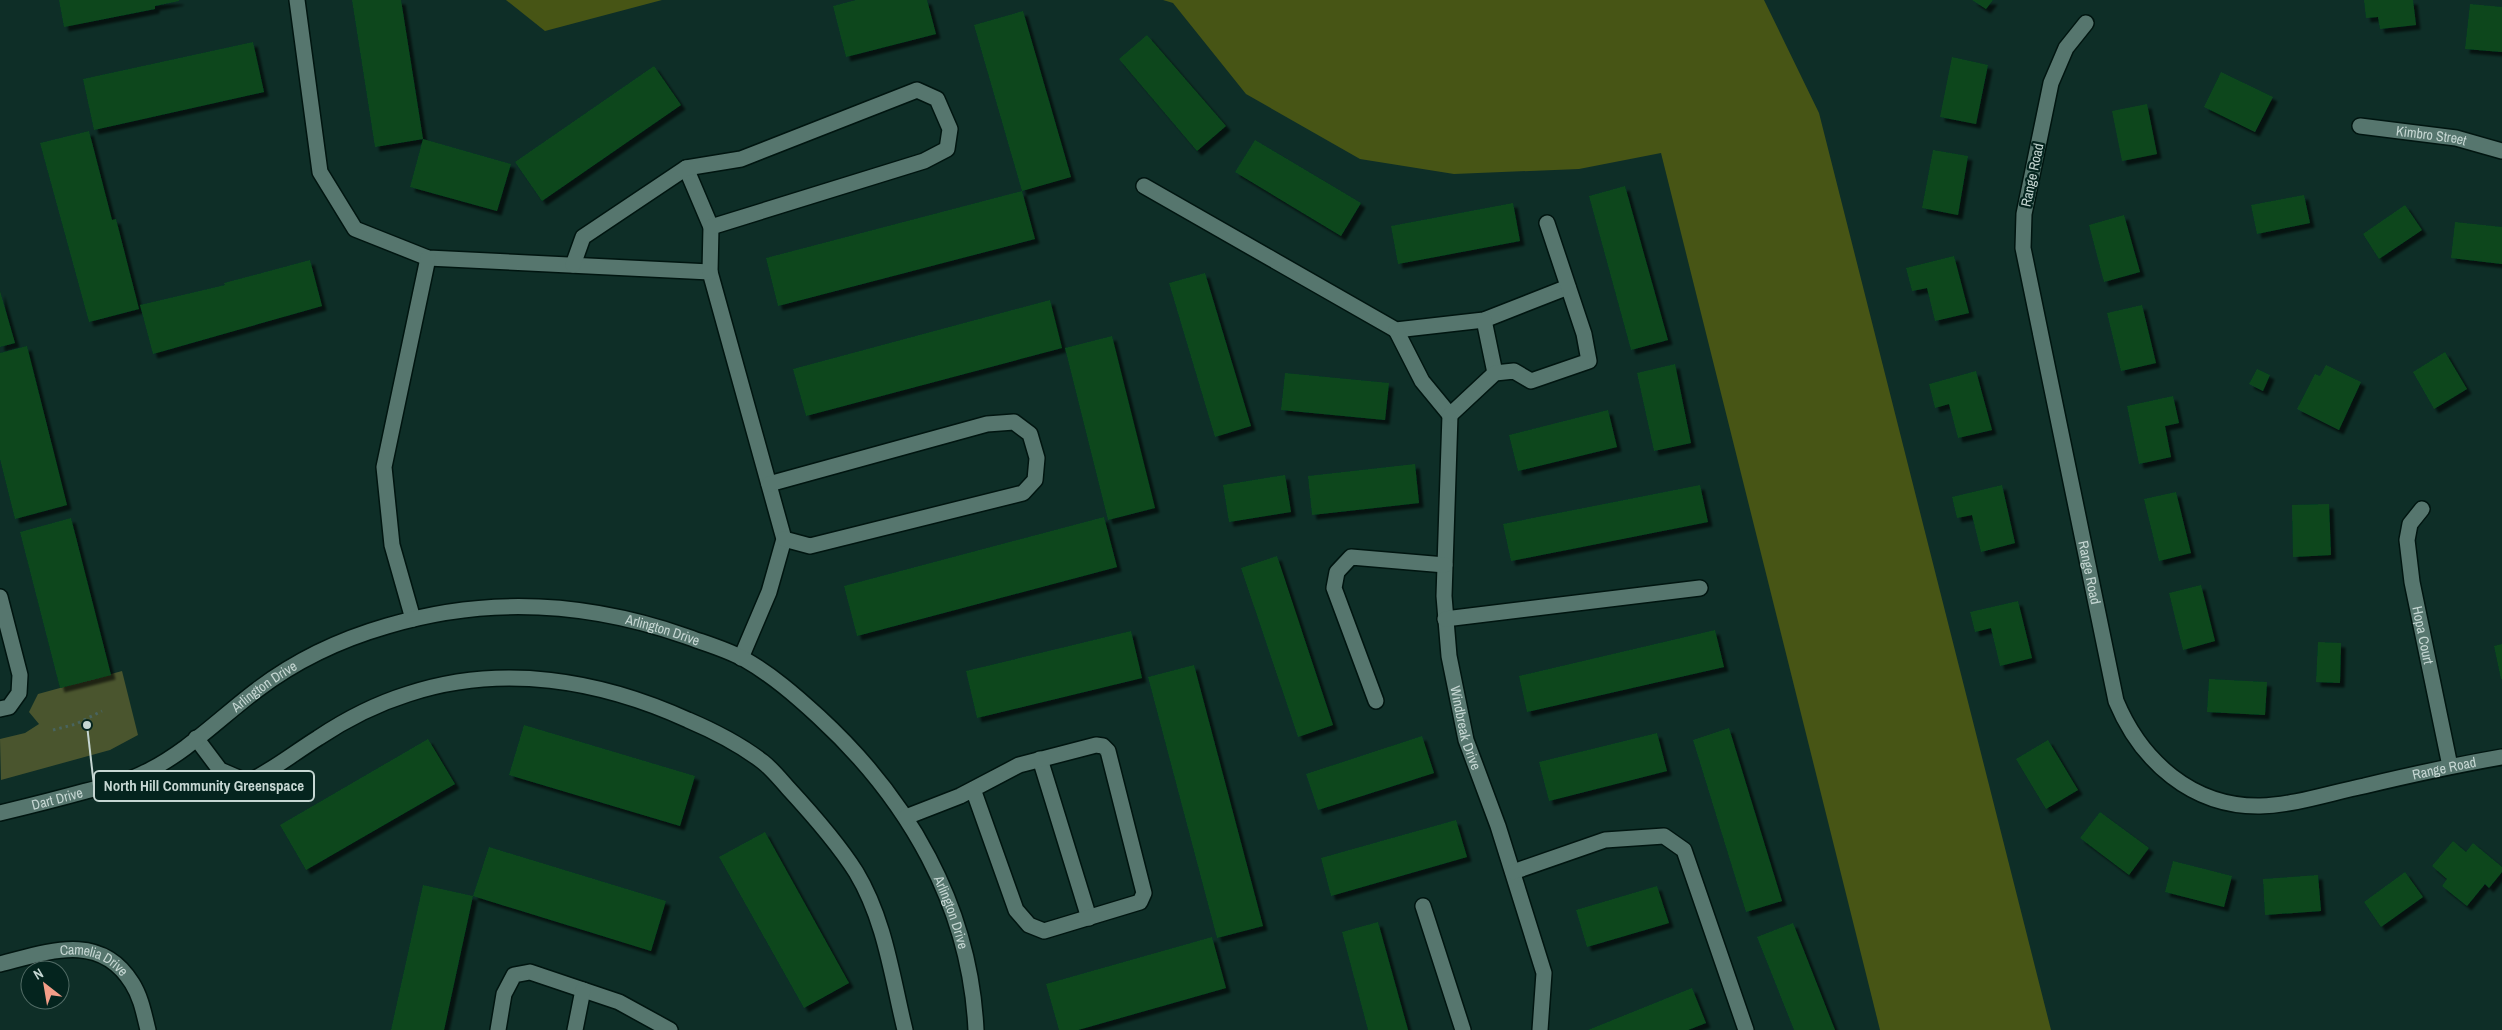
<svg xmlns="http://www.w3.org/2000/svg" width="2502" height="1030" font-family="'Archivo Narrow',sans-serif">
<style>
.green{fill:#4a552e}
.forest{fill:#475515}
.building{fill:#0a471f;filter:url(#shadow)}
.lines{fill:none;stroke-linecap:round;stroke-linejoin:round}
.minor-casing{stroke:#001510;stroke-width:18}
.path{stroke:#49645e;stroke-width:3;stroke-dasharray:2.5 4;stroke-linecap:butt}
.minor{stroke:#56766e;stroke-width:15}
.labels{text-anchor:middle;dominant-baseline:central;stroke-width:4.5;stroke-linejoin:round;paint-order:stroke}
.street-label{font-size:14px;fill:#c6d7d3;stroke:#04241e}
.leader{fill:none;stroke:#c6d7d3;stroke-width:2}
.callout-dot{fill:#c6d7d3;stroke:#04241e;stroke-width:2}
.callout{fill:#04241e;stroke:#c6d7d3;stroke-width:2}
.callout-label{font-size:15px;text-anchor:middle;font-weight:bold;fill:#c6d7d3}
</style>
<defs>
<filter id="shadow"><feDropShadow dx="4.5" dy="4.5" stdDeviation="1" flood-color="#0009"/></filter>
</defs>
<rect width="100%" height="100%" fill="#0e2e27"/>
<path class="green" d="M122 671 138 735 110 750 1 780 0 739 25 733 39 724 29 712 38 694Z"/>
<path class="forest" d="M506 0H662L545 31Z
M1163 0H1764L1819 113 2051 1030H1880L1661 153 1579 169 1454 174 1360 159 1246 94 1173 3Z"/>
<path class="building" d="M59 0H179V1L155 6V9L64 27Z
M352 0H401L423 139 375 147Z
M856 0H927L936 34 846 57 833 6Z
M1972 0H1993L1986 9Z
M2364 0H2413L2416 25 2380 29 2378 17 2366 18Z
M2470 4 2502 7V52L2465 49Z
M1023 11 1071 177 1022 191 974 25Z
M1147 35 1226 126 1197 151 1119 59Z
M253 42 264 92 94 130 83 79Z
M1952 57 1988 65 1976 124 1940 117Z
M654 66 681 105 542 201 515 162Z
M2221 72 2273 97 2255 132 2204 107Z
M2147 104 2157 154 2122 161 2112 111Z
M89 131 112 220 116 219 139 309 89 322 40 143Z
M423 139 511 164 497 211 410 187Z
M1255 140 1361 203 1341 236 1235 172Z
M1933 150 1968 156 1958 215 1922 208Z
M1625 186 1668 340 1631 350 1589 196Z
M1022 191 1035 239 778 306 766 258Z
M2304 195 2310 223 2257 234 2251 205Z
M1513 203 1520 241 1398 264 1391 226Z
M2405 205 2422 230 2379 259 2363 234Z
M2124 215 2140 272 2104 282 2089 225Z
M2455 222 2502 227V264L2451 258Z
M1954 256 1969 313 1935 321 1927 288 1912 291 1906 268Z
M310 260 322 306 153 354 140 305 225 285 224 283Z
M1205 273 1251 426 1215 437 1169 283Z
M0 291 15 343 0 347Z
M1050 300 1062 348 806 416 793 369Z
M2142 305 2156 363 2121 371 2107 313Z
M1112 336 1155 508 1108 520 1065 348Z
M27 346 67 505 15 519 0 459V353Z
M2445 352 2467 389 2434 409 2413 372Z
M1675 364 1691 443 1654 451 1637 373Z
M2326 365 2361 382 2339 430 2297 409 2315 374 2320 376Z
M2257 369 2270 375 2263 391 2249 384Z
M1976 371 1992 430 1958 438 1949 404 1935 408 1929 384Z
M1285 373 1389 383 1385 420 1281 410Z
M2173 396 2179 423 2165 426 2171 457 2139 464 2127 406Z
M1608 410 1617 447 1518 471 1509 435Z
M1415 464 1419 503 1312 515 1308 476Z
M1285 475 1291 512 1229 522 1223 485Z
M1700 485 1708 522 1511 561 1503 524Z
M2002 485 2015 543 1981 552 1972 515 1957 518 1952 497Z
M2176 492 2191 553 2159 561 2144 499Z
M2329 504 2331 555 2293 557 2292 505Z
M1104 517 1117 567 857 636 844 586Z
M71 518 111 675 60 688 20 532Z
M1277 556 1333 725 1298 737 1241 568Z
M2201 585 2215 641 2183 650 2169 593Z
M2018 601 2032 658 2000 666 1991 628 1975 632 1970 612Z
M1715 630 1724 667 1527 712 1519 676Z
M1131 631 1142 678 977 718 966 671Z
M2318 642 2341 643 2340 683 2316 682Z
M2502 644V679H2501L2494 646Z
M1194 665 1263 926 1217 938 1148 677Z
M2209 679 2267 682 2265 715 2207 712Z
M524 725 695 776 680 826 509 775Z
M1729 728 1782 901 1746 912 1693 740Z
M1657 733 1667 771 1549 801 1539 762Z
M1422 736 1434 773 1318 810 1306 774Z
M428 739 455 784 306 870 280 825Z
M2048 740 2078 790 2046 809 2016 759Z
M2100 812 2149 848 2129 875 2080 838Z
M1456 820 1467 857 1331 896 1321 858Z
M765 832 849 983 804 1008 719 857Z
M2453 841 2466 852 2473 843 2502 867V872L2489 888 2485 884 2467 906 2442 886 2447 879 2432 866Z
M489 847 666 901 651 951 473 896Z
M2173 861 2232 876 2224 907 2165 892Z
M2405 872 2423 897 2381 927 2364 902Z
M2318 875 2321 911 2265 915 2263 879Z
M423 885 473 896 444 1030H391Z
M1657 886 1669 923 1587 947 1576 910Z
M1378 922 1408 1030H1368L1342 932Z
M1793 923 1835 1030H1794L1757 937Z
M1212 937 1226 988 1078 1030H1059L1046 984Z
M1692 988 1706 1023 1688 1030H1588Z"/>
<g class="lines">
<defs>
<g id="minor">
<path d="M297 0 320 172 355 229 428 258 710 272 784 539 769 592 741 658"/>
<path id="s1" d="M2086 23 2066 48 2051 83 2024 214 2023 248 2116 701C2141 761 2192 807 2260 806 2295 805 2330 793 2364 786 2410 775 2456 765 2502 757"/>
<path id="s2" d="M2360 126 2456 138 2502 151"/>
<path d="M686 168 711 227 710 272"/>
<path d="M1144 186 1396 330 1484 320 1568 287"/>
<path d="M573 265 583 237 686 168 741 159 917 90 937 99 950 129 947 149 924 161 711 227"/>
<path d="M1484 320 1495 373"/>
<path d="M1396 330 1422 381 1450 415"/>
<path id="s3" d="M1450 415 1444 596 1449 656 1466 740 1498 826 1544 973 1540 1030"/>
<path d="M1450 415 1495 373 1514 371 1531 381 1589 361 1584 334 1547 223"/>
<path d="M769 484 987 424 1014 422 1030 434 1037 458 1035 480 1023 493 810 546 784 539"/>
<path id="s4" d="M2422 509 2410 524 2407 540 2412 582 2450 766"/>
<path d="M0 597 20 675 19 693 9 707 0 709"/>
<path d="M413 619 392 545 384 467 428 258"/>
<path d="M1445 619 1700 588"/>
<path d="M1376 701 1334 588 1337 572 1351 557 1445 565"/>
<path d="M196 738 220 770 248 782C273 770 294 753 318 738 345 720 376 704 408 694 502 663 600 680 688 720 714 731 741 745 763 762 772 769 780 779 788 788 812 814 837 842 856 872 885 920 892 977 905 1030"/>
<path d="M1040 759 1089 918"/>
<path id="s5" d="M0 813C29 806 57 799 86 791 106 786 127 782 146 772 187 752 221 717 257 690 295 661 342 639 387 626 487 596 587 602 685 636 704 643 726 649 744 659 772 675 795 695 819 717 908 799 970 905 976 1030"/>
<path d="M906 817 960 796 1019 765 1096 745 1103 746 1108 751 1144 893 1140 902 1044 931 1029 925 1016 910 973 789"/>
<path d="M1513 872 1605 840 1664 836 1684 850 1746 1030"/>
<path d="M1423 906 1463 1030"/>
<path id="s6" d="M0 964C47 952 100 931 132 983 141 997 144 1014 148 1030"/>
<path d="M498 1030 504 994 514 975 530 972 619 1002 670 1030"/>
<path d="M575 1030 583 990"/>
</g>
</defs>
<use href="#minor" class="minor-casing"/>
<path class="path" d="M53 730 76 724 102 711"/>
<use href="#minor" class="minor"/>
</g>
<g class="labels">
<g class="street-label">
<text stroke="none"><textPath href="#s2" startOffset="72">Kimbro Street</textPath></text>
<text transform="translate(2032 175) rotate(-78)">Range Road</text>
<text stroke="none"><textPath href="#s1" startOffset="569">Range Road</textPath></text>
<text stroke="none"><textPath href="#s5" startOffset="716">Arlington Drive</textPath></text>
<text stroke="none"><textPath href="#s4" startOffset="132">Hopa Court</textPath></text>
<text stroke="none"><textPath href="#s5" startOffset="298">Arlington Drive</textPath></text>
<text stroke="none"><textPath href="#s3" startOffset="315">Windbreak Drive</textPath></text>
<text stroke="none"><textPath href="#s1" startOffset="1078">Range Road</textPath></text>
<text stroke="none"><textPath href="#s5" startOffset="59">Dart Drive</textPath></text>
<text stroke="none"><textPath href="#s5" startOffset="1136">Arlington Drive</textPath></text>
<text stroke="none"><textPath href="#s6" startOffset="98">Camelia Drive</textPath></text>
</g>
</g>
<path class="leader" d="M87 725L94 786"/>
<circle class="callout-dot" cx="87" cy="725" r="5"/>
<rect class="callout" x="94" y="771" width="220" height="30" rx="5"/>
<g class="callout-label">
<text x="204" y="791">North Hill Community Greenspace</text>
</g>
<g transform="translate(45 985) rotate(329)"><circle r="24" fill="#04241e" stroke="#526c66"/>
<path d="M0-4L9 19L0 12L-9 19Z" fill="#f49e88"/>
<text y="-8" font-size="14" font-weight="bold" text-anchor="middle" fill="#c6d7d3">N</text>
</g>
</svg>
